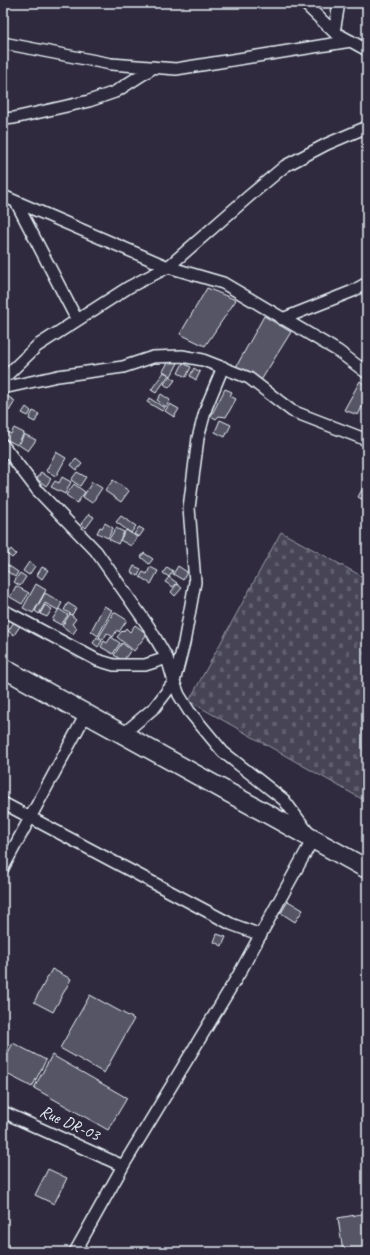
<svg xmlns="http://www.w3.org/2000/svg" width="370" height="1255" font-family="Caveat,sans-serif">
<style>
.cemetery{fill:url(#cemetery-stones);stroke:#979aa6}
.building{fill:#575565;stroke:#e8f1f8}
.lines{fill:none;stroke-linecap:round;stroke-linejoin:round}
.minor-casing{stroke:#e8f1f8;stroke-width:14}
.trunk-casing{stroke:#e8f1f8;stroke-width:21}
.minor{stroke:#2f2a3d;stroke-width:11}
.trunk{stroke:#2f2a3d;stroke-width:18}
.labels{text-anchor:middle;dominant-baseline:central;stroke-width:3;stroke-linejoin:round;paint-order:stroke}
.street-label{font-size:17px;fill:#e8f1f8;stroke:#2f2a3d}
</style>
<defs>
<pattern id="cemetery-stones" width="16" height="16" patternUnits="userSpaceOnUse"><rect width="16" height="16" fill="#464455"/><path d="M2 7V4a2 2 0 0 1 4 0v3zM10 15v-3a2 2 0 0 1 4 0v3z" fill="#615f6e"/></pattern>
</defs>
<rect width="100%" height="100%" fill="#2f2a3d"/>
<filter id="ink" filterUnits="userSpaceOnUse"><feTurbulence type="fractalNoise" baseFrequency=".025" numOctaves="2"/><feDisplacementMap in="SourceGraphic" scale="8" xChannelSelector="R" yChannelSelector="G"/><feConvolveMatrix kernelMatrix="1 2 1 2 8 2 1 2 1" color-interpolation-filters="sRGB"/></filter>
<g filter="url(#ink)">
<path class="cemetery" d="M281 532 367 579V802L189 701Z"/>
<path class="building" d="M207 288 236 300 205 346 180 334Z
M264 316 291 332 260 382 236 367Z
M170 359 178 363 171 376 163 371Z
M183 363 191 367 186 377 178 373Z
M194 368 200 372 196 380 190 376Z
M164 372 169 375 156 393 151 390Z
M170 376 175 380 169 388 164 384Z
M360 381 367 387V397L358 415 344 410Z
M225 389 232 392 230 396 236 399 226 417 219 416 216 419 211 416Z
M161 394 170 400 166 407 157 400Z
M7 396 15 401 9 411 3 408V403Z
M149 398 165 408 162 411 147 402Z
M170 404 179 409 174 417 165 411Z
M26 407 31 411 28 416 22 413Z
M33 411 39 414 35 422 29 419Z
M220 420 231 425 225 437 215 432Z
M14 428 24 433 17 445 4 438 7 432 11 434Z
M24 434 36 440 28 451 19 445Z
M56 452 66 458 56 476 46 471Z
M76 459 82 464 77 470 71 465Z
M41 472 51 479 46 486 37 479Z
M77 472 86 477 80 486 71 480Z
M62 477 71 482 65 494 51 487 55 481 59 483Z
M113 480 129 491 121 502 105 491Z
M92 482 102 488 92 503 83 497Z
M366 482H367V502L358 497Z
M74 484 85 492 77 503 66 495Z
M89 514 94 517 86 528 81 524Z
M121 516 136 526 131 533 116 522Z
M105 523 113 528 108 538 97 533 100 527 102 528Z
M139 527 144 530 139 537 134 534Z
M116 528 124 532 118 544 109 539Z
M126 530 137 537 131 546 120 540Z
M11 549 16 554 12 558 7 554Z
M144 553 153 559 149 564 141 557Z
M29 562 35 566 29 575 23 571Z
M6 564 18 572 15 577 3 568Z
M134 566 141 569 138 576 131 572Z
M178 566 187 572 183 580 173 574Z
M42 567 48 570 42 579 37 575Z
M150 567 158 571 151 584 140 577 143 572 147 574Z
M167 567 173 571 169 577 163 573Z
M20 573 26 577 20 586 14 582Z
M169 577 177 583 173 587 165 582Z
M36 584 46 590 33 613 23 608Z
M177 584 182 588 175 596 171 592Z
M16 586 29 593 22 604 10 597Z
M45 593 62 603 58 610 45 603 39 614 35 611Z
M68 603 76 608 72 615 64 610Z
M45 605 52 609 47 617 40 614Z
M104 606 112 610 98 636 91 631Z
M59 609 68 615 61 625 52 620Z
M114 612 127 620 119 632 117 630 113 637 107 633 103 640 99 637Z
M70 614 76 619 72 624 77 628 73 634 62 626Z
M14 622 20 626 14 635 8 631Z
M135 625 147 634 134 651 117 637 122 631 123 632 126 628 130 632Z
M97 637 102 641 98 647 93 643Z
M111 637 120 643 113 654 101 647 104 641 107 643Z
M122 643 131 650 123 661 114 655Z
M288 901 303 910 295 922 281 913Z
M217 934 226 937 222 946 214 942Z
M52 969 71 979 53 1012 34 1002Z
M90 995 134 1019 104 1073 60 1048Z
M13 1043 46 1060 32 1087 3 1072V1062Z
M52 1055 127 1098 108 1130 34 1088Z
M48 1169 67 1178 54 1204 35 1195Z
M367 1213V1252H343L338 1218Z"/>
<g class="lines">
<defs>
<path id="minor" d="M304 3 334 32 367 50
M334 32 339 3
M3 43 111 64 176 69 351 41
M3 119 14 118 89 101 115 92 154 67
M3 196 168 267 223 283 338 351 367 373
M16 202 77 320
M282 319 353 291 367 283
M3 379 37 346 129 287 168 267 248 197 285 166 327 144 367 127
M3 388 58 376 123 367 153 357 182 356 203 360 249 378 292 411 367 440
M3 445 38 491 96 551 149 627 167 658 174 682 179 695 189 711 223 752 284 800 313 839 239 974 123 1166 75 1252
M3 610 97 660 114 665H145L167 658
M123 734 155 707 174 682 184 643 195 582 189 508 198 438 206 408 223 367
M3 803 231 924 261 935
M3 868 86 714
M3 1112 123 1166"/>
<path id="trunk" d="M3 668 367 869"/>
</defs>
<use href="#minor" class="minor-casing"/>
<use href="#trunk" class="trunk-casing"/>
<use href="#minor" class="minor"/>
<use href="#trunk" class="trunk"/>
</g>
</g>
<g class="labels">
<g class="street-label">
<text transform="translate(70 1123) rotate(24)">Rue DR-03</text>
</g>
</g>
<rect width="370" height="1255" fill="none" stroke="#2f2a3d" stroke-width="16"/>
<rect x="8" y="8" width="354" height="1239" fill="none" stroke="#e8f1f8" stroke-width="1.5" filter="url(#ink)"/>
</svg>
